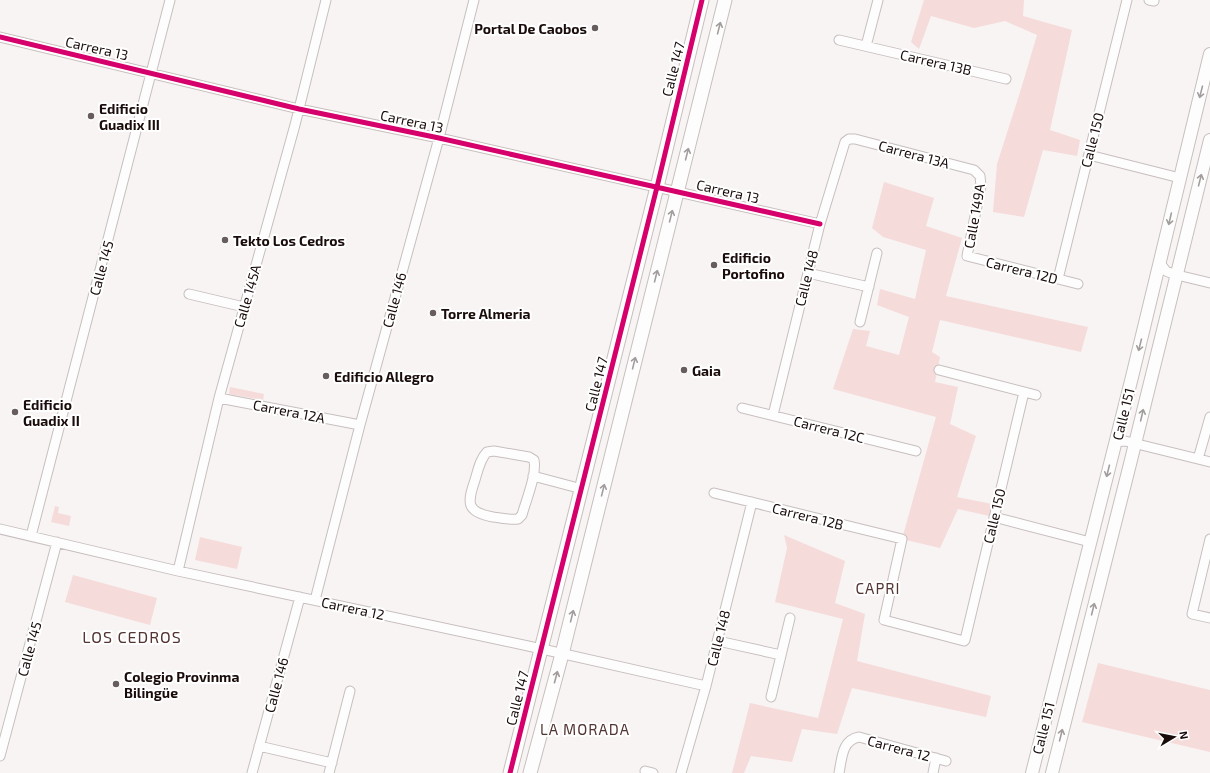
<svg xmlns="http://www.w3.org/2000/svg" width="1210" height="773" font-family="'Exo 2',sans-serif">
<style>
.green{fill:#f5dbd9}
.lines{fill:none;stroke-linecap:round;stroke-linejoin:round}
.minor-casing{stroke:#c7bfbe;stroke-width:11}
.tertiary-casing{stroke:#c7bfbe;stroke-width:14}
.secondary-casing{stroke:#c7bfbe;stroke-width:15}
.minor{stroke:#fefdfd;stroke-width:9}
.tertiary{stroke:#fefdfd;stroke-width:12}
.secondary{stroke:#fefdfd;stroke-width:13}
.cycleway-casing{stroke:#fff;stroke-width:8}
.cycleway{stroke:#d6006c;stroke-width:5}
.oneway{stroke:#a29d9c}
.poi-dot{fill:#675d5d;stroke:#fff;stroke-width:1.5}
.labels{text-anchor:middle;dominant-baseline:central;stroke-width:4;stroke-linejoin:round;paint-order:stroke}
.poi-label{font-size:14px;font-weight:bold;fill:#190c0b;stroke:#fff;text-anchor:start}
.street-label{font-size:14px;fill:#190c0b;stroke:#fff}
.neighbourhood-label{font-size:15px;letter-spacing:1px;fill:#533533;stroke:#fff}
.quarter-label{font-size:16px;letter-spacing:1px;fill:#533533;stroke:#fff}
</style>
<rect width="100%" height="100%" fill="#f8f4f4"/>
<path class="green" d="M924 0H1024L1023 16 1072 30 1050 130 1080 140 1077 156 1043 150 1024 217 993 212 997 164 1021 89 1037 35 1005 21 974 28 931 16 919 49 911 42Z
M884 182 934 198 926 226 962 238 946 296 1088 327 1081 352 940 320 932 352 940 357 935 382 958 387 950 424 976 436 957 497 997 505 994 517 958 509 940 548 902 539 936 417 833 389 853 329 870 331 866 346 899 355 909 317 877 305 880 289 915 299 926 250 883 237 872 228Z
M230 387 264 394 263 400 229 394Z
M55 506 59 507 58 513 71 516 69 526 51 522Z
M784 535 845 561 835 603 865 614 857 661 991 696 986 717 852 688 837 734 802 729 792 762 751 756 744 773H732L750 703 818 718 843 619 775 602 787 548Z
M200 537 242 547 237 569 195 560Z
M73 575 157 598 150 625 65 602Z
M1098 663 1210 690V752L1082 722Z"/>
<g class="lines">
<defs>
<path id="minor" d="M1149 0 1154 1
M0 37 299 109 439 138 820 224
M839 40 1006 79
M866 46 878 0
M1089 155 1180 178
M1160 263 1166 271 1173 274 1210 283
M808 273 869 287
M1058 279 1127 0
M189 294 244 307
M860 322 877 253
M939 370 1036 395
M219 398 360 425
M742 408 916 451
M773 415 820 224 845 142 849 139H855L974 170 980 176 981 186 967 256 1078 284
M1115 442 1125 441 1210 462
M494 451 529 457 534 460C537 475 526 500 522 515L518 519C510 520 502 518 493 517 466 512 467 503 475 480 478 470 480 459 487 452Z
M1198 459 1210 417
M533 476 582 489
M714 493 902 539 884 620 964 641 965 640 1024 392
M994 517 1090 542
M0 529 178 571 542 649 706 686
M31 536 170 0
M1210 539 1192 614 1210 618
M178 571 219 398 295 125 326 0
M315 600 360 425 439 138 474 0
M718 641 781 655
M771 697 790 618
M259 746 332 763
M0 756 57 542
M645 771 653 773
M252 773 300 597
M329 773 350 691
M681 773 706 686 752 502
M839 773C842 758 842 740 859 737L946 761
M933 773 936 758"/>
<path id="tertiary" d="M1032 773 1132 377 1210 54
M1052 773 1130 464 1210 140"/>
<path id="secondary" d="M510 773 657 187 702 0
M530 773 562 654 725 0"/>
</defs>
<use href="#minor" class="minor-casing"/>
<use href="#tertiary" class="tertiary-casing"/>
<use href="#secondary" class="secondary-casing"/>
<use href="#minor" class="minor"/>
<use href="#tertiary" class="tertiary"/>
<use href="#secondary" class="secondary"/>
<defs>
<path id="cycleway" d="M0 37 299 109 439 138 820 224
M510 773 657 187 702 0"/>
</defs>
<use href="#cycleway" class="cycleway-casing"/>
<use href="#cycleway" class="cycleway"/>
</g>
<defs><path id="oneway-shaft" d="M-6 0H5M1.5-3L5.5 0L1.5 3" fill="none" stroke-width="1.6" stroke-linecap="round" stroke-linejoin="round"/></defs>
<g class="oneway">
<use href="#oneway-shaft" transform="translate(719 28) rotate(-76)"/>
<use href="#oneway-shaft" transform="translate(1201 92) rotate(104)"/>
<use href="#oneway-shaft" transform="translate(687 154) rotate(-76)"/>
<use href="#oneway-shaft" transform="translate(1200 180) rotate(-76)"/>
<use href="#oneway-shaft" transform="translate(671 216) rotate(-76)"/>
<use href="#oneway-shaft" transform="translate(1170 219) rotate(103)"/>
<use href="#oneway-shaft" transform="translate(656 276) rotate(-76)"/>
<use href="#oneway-shaft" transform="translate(1140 345) rotate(104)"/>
<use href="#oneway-shaft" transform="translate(634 363) rotate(-76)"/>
<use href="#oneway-shaft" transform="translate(1142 415) rotate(-77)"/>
<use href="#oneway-shaft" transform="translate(1108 471) rotate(104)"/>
<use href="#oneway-shaft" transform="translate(603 490) rotate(-76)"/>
<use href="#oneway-shaft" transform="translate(1093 609) rotate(-76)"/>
<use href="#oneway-shaft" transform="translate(572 616) rotate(-76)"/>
<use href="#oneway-shaft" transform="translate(556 677) rotate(-75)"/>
<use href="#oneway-shaft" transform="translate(1061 735) rotate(-76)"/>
</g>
<g class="poi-dot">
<circle cx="595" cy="28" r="4"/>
<circle cx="91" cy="116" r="4"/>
<circle cx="225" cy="240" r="4"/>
<circle cx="714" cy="265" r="4"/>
<circle cx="433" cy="313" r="4"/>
<circle cx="684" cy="370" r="4"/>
<circle cx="326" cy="376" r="4"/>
<circle cx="15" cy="412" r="4"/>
<circle cx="116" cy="684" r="4"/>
</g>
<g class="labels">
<g class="poi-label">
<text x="587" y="28" text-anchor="end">Portal De Caobos</text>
<text x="99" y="108">Edificio<tspan x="99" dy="16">Guadix III</tspan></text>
<text x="233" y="240">Tekto Los Cedros</text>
<text x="722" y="257">Edificio<tspan x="722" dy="16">Portofino</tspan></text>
<text x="441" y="313">Torre Almeria</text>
<text x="692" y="370">Gaia</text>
<text x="334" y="376">Edificio Allegro</text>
<text x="23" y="404">Edificio<tspan x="23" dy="16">Guadix II</tspan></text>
<text x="124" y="676">Colegio Provinma<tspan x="124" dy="16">Bilingüe</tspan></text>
</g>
<g class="street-label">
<text transform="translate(97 48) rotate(13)">Carrera 13</text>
<text transform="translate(936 62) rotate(13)">Carrera 13B</text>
<text transform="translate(673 69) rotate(-76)">Calle 147</text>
<text transform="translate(412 121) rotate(12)">Carrera 13</text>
<text transform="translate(1092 140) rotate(-76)">Calle 150</text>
<text transform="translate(914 154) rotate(15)">Carrera 13A</text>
<text transform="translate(728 191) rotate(13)">Carrera 13</text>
<text transform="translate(974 216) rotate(-80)">Calle 149A</text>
<text transform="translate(101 268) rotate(-75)">Calle 145</text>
<text transform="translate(1022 270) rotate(14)">Carrera 12D</text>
<text transform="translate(806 278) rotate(-76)">Calle 148</text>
<text transform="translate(247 296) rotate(-74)">Calle 145A</text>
<text transform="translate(394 300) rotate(-75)">Calle 146</text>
<text transform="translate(596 384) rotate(-76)">Calle 147</text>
<text transform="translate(289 411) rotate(11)">Carrera 12A</text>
<text transform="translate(1123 414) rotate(-76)">Calle 151</text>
<text transform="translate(829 429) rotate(14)">Carrera 12C</text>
<text transform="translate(808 516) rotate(14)">Carrera 12B</text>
<text transform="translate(994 516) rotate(-77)">Calle 150</text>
<text transform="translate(353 608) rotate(12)">Carrera 12</text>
<text transform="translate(718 638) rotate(-76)">Calle 148</text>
<text transform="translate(29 649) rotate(-75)">Calle 145</text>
<text transform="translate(276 685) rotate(-75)">Calle 146</text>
<text transform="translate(517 698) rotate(-76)">Calle 147</text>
<text transform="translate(1043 728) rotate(-76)">Calle 151</text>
<text transform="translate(899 748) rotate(15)">Carrera 12</text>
</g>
<g class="neighbourhood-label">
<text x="878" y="588">CAPRI</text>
<text x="585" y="729">LA MORADA</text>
</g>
<g class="quarter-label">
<text x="132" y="636">LOS CEDROS</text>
</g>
</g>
<g transform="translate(1174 737) rotate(80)" stroke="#ffffff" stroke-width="3" paint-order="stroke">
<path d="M0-3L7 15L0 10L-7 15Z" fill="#190c0b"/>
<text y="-6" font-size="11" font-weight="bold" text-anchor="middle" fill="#190c0b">N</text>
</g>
</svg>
